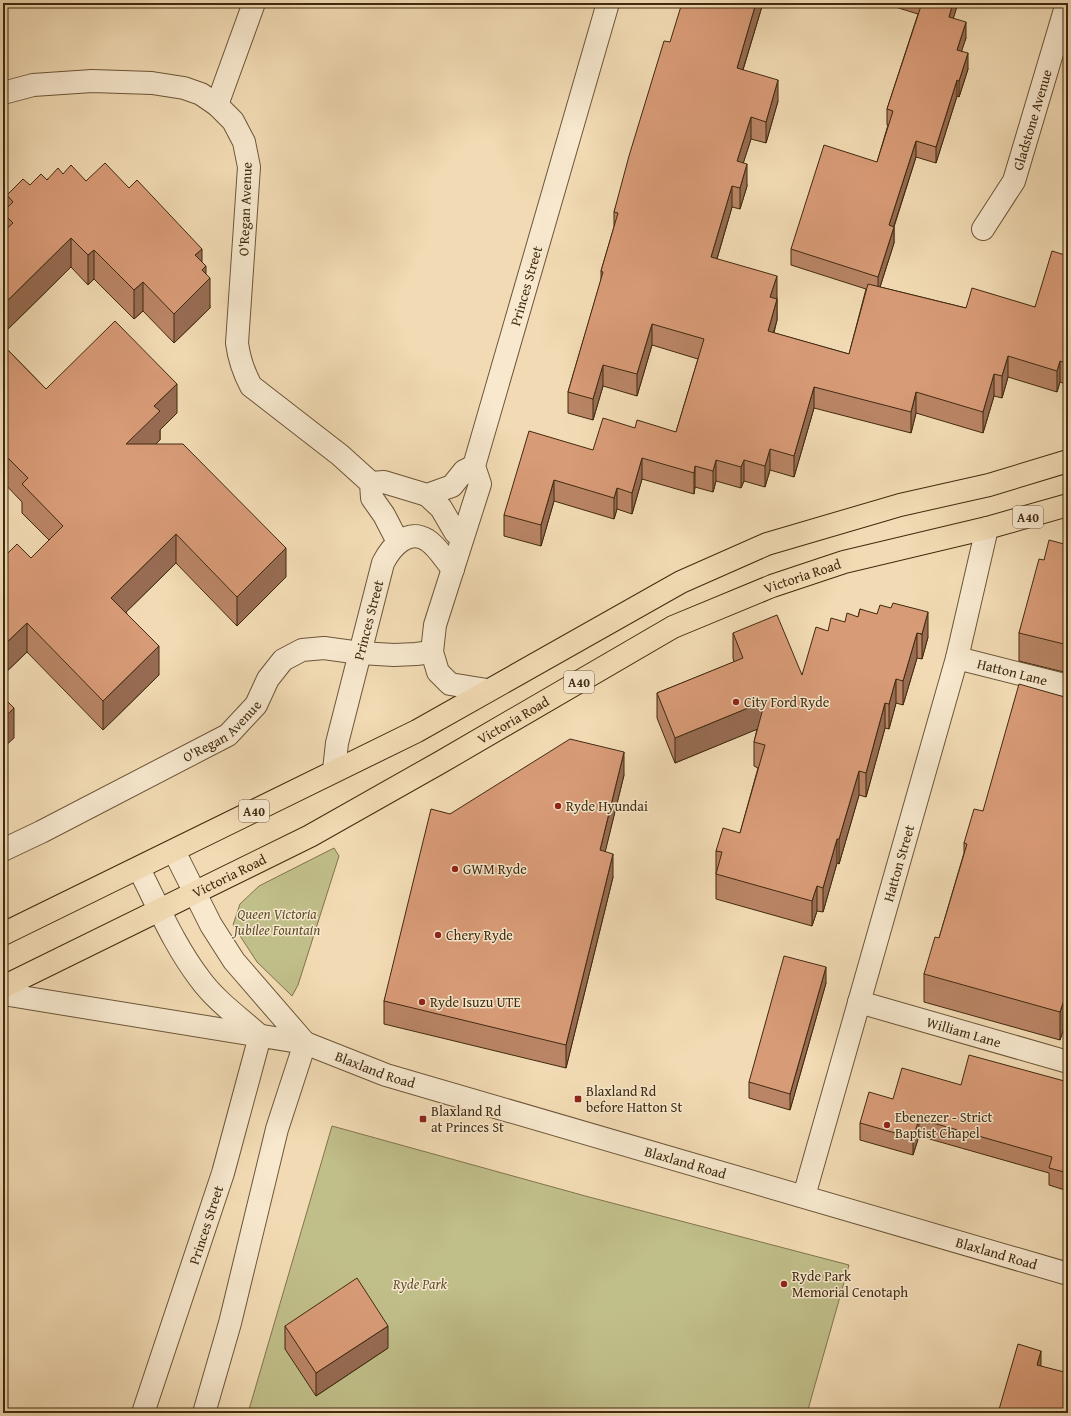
<svg xmlns="http://www.w3.org/2000/svg" width="1071" height="1416" font-family="'Gentium Book Plus',serif">
<style>
.green{fill:#c0be89;stroke:#80744c}
.lines{fill:none;stroke-linecap:round;stroke-linejoin:round}
.minor-casing{stroke:#6c5638;stroke-width:24}
.highway-casing{stroke:#402a0f;stroke-width:24}
.minor{stroke:#f7e8ce;stroke-width:22}
.highway{stroke:#f2dbb4;stroke-width:22}
.wall{fill:#ba8566;stroke:#402a0f}
.shaded-wall{fill:#976c53;stroke:#402a0f}
.building{fill:#d89b77;stroke:#402a0f}
.poi-dot{fill:#8f2418;stroke:#f7e8ce;stroke-width:1.5}
.labels{text-anchor:middle;dominant-baseline:central;stroke-width:3;stroke-linejoin:round;paint-order:stroke}
.shield{fill:#f7e8ce;stroke:#776348;stroke-width:1}
.shield-label{font-size:13px;font-weight:bold;fill:#402a0f}
.street-label{font-size:14px;fill:#402a0f;stroke:#f7e8ce}
.poi-label{font-size:14px;fill:#402a0f;stroke:#f7e8ce;text-anchor:start}
.park-label{font-size:14px;font-style:italic;fill:#604f2e;stroke:#f7e8ce}
</style>
<rect width="100%" height="100%" fill="#f2dbb4"/>
<filter id="stains"><feTurbulence type="fractalNoise" baseFrequency=".005" numOctaves="4"/><feColorMatrix values="0 0 0 0 .2 0 0 0 0 .09 0 0 0 0 .02 0 0 0 .5 -.17"/></filter>
<radialGradient id="worn" r=".72"><stop offset=".6" stop-color="#630" stop-opacity="0"/><stop offset="1" stop-color="#630" stop-opacity=".3"/></radialGradient>
<path class="green" d="M334 848 339 856 298 985 292 996 257 962 233 925 240 904 259 886Z
M332 1126 589 1197 849 1265 807 1413H248Z"/>
<g class="lines">
<defs>
<g id="minor">
<path d="M3 93 33 85 92 81 152 83 184 88 201 94 217 105 233 121 244 142 249 167 237 343C239 359 243 371 251 386L340 455 371 483 372 498 384 515 398 542"/>
<path d="M217 105 254 3"/>
<path id="s1" d="M983 229 1014 181 1067 3"/>
<path d="M371 483 384 482 427 495 452 486 464 471 474 466"/>
<path d="M427 495 441 508 455 532 462 539"/>
<path id="s2" d="M957 658 1068 686"/>
<path id="s3" d="M487 690 450 684 438 672 432 652 435 625 480 484 474 466 608 3"/>
<path id="s4" d="M334 770 337 743 383 563C391 547 408 528 427 540 437 546 445 560 453 569"/>
<path id="s5" d="M3 850 41 832 228 735 256 705 268 679 283 660 302 650 324 648 360 653 394 655 416 654 432 652"/>
<path d="M174 851 211 925 234 961 305 1043"/>
<path d="M139 869C158 906 174 945 200 979 216 1001 240 1018 260 1036L223 1173 143 1413"/>
<path id="s6" d="M3 994 305 1043 386 1075 1068 1274"/>
<path id="s7" d="M859 1002 1068 1062"/>
<path id="s8" d="M804 1196 957 658 987 528"/>
<path d="M204 1413 230 1323 277 1129 305 1043"/>
</g>
<g id="highway">
<path d="M3 934 417 731 681 582 767 544 900 505 989 485 1068 461"/>
<path id="s9" d="M3 987 310 836 441 762 673 627 772 586 844 562 987 528 1068 505"/>
</g>
</defs>
<use href="#minor" class="minor-casing"/>
<use href="#highway" class="highway-casing"/>
<use href="#minor" class="minor"/>
<use href="#highway" class="highway"/>
</g>
<path class="wall" d="M763 3 743 70 778 101 766 143 751 139 743 163 747 186 740 209 732 207 717 259 777 297V320L774 333 849 354 866 289 791 265V249L877 162 888 125H887V109L918 14 889 5V3H958L953 18 966 38 961 51 968 69 959 97 957 96 936 163 916 157 894 227V243L880 287 966 308 1035 307 1068 256V385L1060 382 1057 392 1008 377 1002 398 994 396 983 433 916 413 911 433 814 408 794 477 770 470 765 487 744 481 741 488 716 481 713 492 695 487 694 494 642 479 632 514 617 509 614 519 554 501 541 546 504 536V515L593 450 635 428 676 432 698 359 652 345 637 396 603 386 593 420 568 413V392L601 280V271L614 227V212L670 42Z
M63 174 86 181 202 262 206 275 210 308 174 343 143 311 134 319 94 279 88 285 71 267 3 334V212L7 208V195L30 185Z
M3 345 46 389 177 413 160 430V440L156 444 286 577 237 626 176 563 126 612 159 675 103 730 27 652 3 675V558H31L49 540 22 513V502L3 482Z
M1068 545V673L1019 661V633L1044 560Z
M860 609 928 637 922 659 917 658 903 705 896 703 889 729 885 728 866 797 859 795 839 864 837 863 823 912 817 911 812 926 716 899V851L740 833 758 768 754 766V742L757 729 675 763 657 718V693L734 662 733 658V633L802 675 828 631 858 617Z
M1068 698V1029L1064 1028 1060 1040 924 1002V974L939 938 964 853V843L983 811Z
M624 775 605 851 613 877 566 1068 384 1024V1001L450 814Z
M826 983 790 1110 749 1098V1082Z
M1068 1082V1191L1049 1185V1173L919 1136 913 1155 860 1140V1123L893 1099 961 1085Z
M285 1326 388 1348 316 1396 285 1349Z"/>
<path class="shaded-wall" d="M756 3H763L737 89V68Z
M953 3H958L949 33V17Z
M966 22V38L957 65V50Z
M968 53V69L959 97V81Z
M778 80V101L766 143V122Z
M957 80V96L936 163V147Z
M751 117V139L737 183V161Z
M916 141V157L889 241V225Z
M747 164V186L740 209V188Z
M732 186V207L711 279V257Z
M894 227V243L878 293V277Z
M71 238V267L3 334V305Z
M202 249V279L195 255Z
M94 250V279L88 285V255Z
M206 266V282L210 278V308L174 343V314L202 270Z
M777 276V297L770 318V297Z
M143 282V311L134 319V290Z
M777 299V320L768 352V331Z
M652 324V345L637 396V374Z
M1008 356V377L1002 398V376Z
M1060 361V382L1057 392V371Z
M603 365V386L593 420V399Z
M994 374V396L983 433V412Z
M177 384V413L160 430V440L126 473V444L154 406Z
M814 387V408L794 477V456Z
M916 392V413L911 433V412Z
M770 449V470L765 487V466Z
M642 458V479L632 514V493Z
M716 460V481L713 492V471Z
M744 460V481L741 488V467Z
M695 466V487L694 494V473Z
M554 480V501L541 546V525Z
M617 488V509L614 519V498Z
M176 534V563L111 627V598Z
M286 548V577L237 626V597Z
M928 612V637L922 659V634Z
M27 623V652L3 675V646Z
M917 633V658L903 705V681Z
M159 646V675L103 730V701Z
M896 679V703L889 729V704Z
M765 701V726L675 763V738Z
M885 703V728L866 797V773Z
M14 708V738L3 748V719Z
M624 752V775L600 873V850Z
M859 771V795L839 864V839Z
M837 839V863L823 912V888Z
M613 854V877L566 1068V1045Z
M817 886V911L812 926V901Z
M826 967V983L790 1110V1094Z
M1064 1000V1028L1060 1040V1012Z
M919 1119V1136L913 1155V1138Z
M388 1326V1348L316 1396V1373Z
M1041 1351V1380L1037 1365Z"/>
<path class="building" d="M682 3H756L737 68 778 80 766 122 751 117 737 161 747 164 740 188 732 186 711 257 777 276 770 297 777 299 768 331 849 354 868 284 966 308 972 288 1035 307 1052 251 1068 256V364L1060 361 1057 371 1008 356 1002 376 994 374 983 412 916 392 911 412 814 387 794 456 770 449 765 466 744 460 741 467 716 460 713 471 695 466 694 473 642 458 632 493 617 488 614 498 554 480 541 525 504 515 529 431 593 450 603 418 635 428 637 420 676 432 704 339 652 324 637 374 603 365 593 399 568 392 603 272 601 271 618 213 614 212 629 156 664 41 670 42Z
M922 3H953L949 17 966 22 957 50 968 53 959 81 957 80 936 147 916 141 889 225 894 227 878 277 791 249 824 145 877 162 893 111 887 109Z
M105 163 129 188 137 180 202 249 195 255 206 266 202 270 210 278 174 314 143 282 134 290 94 250 88 255 71 238 3 305V232L13 223 3 213V212L13 202 7 195 23 179 30 185 41 174 47 180 58 168 63 174 71 165 86 181Z
M115 321 177 384 154 406 160 411 126 444H183L286 548 237 597 176 534 111 598 159 646 103 701 27 623 3 646V558L17 544 31 558 63 526 22 484 28 478 3 453V345L46 389Z
M1049 540 1068 545V645L1019 633 1039 559 1044 560Z
M893 603 928 612 922 634 917 633 903 681 896 679 889 704 885 703 866 773 859 771 839 839H837L823 888 817 886 812 901 716 874 722 852 716 851 723 828 740 833 765 745 754 742 765 701 675 738 657 693 743 658 733 633 777 615 802 675 816 627 828 631 831 618 845 622 847 613 858 617 860 609 877 614 880 605 891 608Z
M1019 684 1068 698V1001L1064 1000 1060 1012 924 974 935 937 939 938 967 844 964 843 974 809 983 811Z
M3 697 14 708 3 719Z
M570 739 624 752 600 850 613 854 566 1045 384 1001 431 809 450 814Z
M784 956 826 967 790 1094 749 1082Z
M969 1055 1068 1082V1173L1049 1168 1052 1157 919 1119 913 1138 860 1123 869 1092 893 1099 902 1068 961 1085Z
M357 1278 388 1326 316 1373 285 1326Z
M1018 1344 1041 1351 1037 1365 1068 1373V1413H998Z"/>
<g class="poi-dot">
<circle cx="736" cy="702" r="4"/>
<circle cx="558" cy="806" r="4"/>
<circle cx="455" cy="869" r="4"/>
<circle cx="438" cy="935" r="4"/>
<circle cx="422" cy="1002" r="4"/>
<rect x="574" y="1095" width="8" height="8" rx="2"/>
<rect x="419" y="1115" width="8" height="8" rx="2"/>
<circle cx="887" cy="1125" r="4"/>
<circle cx="784" cy="1284" r="4"/>
</g>
<g class="labels">
<g class="shield">
<rect x="1013" y="506" width="30" height="22" rx="3"/>
<rect x="564" y="671" width="30" height="22" rx="3"/>
<rect x="239" y="800" width="30" height="22" rx="3"/>
</g>
<g class="shield-label">
<text x="1028" y="517">A40</text>
<text x="579" y="682">A40</text>
<text x="254" y="811">A40</text>
</g>
<g class="street-label">
<text stroke="none"><textPath href="#s1" startOffset="121">Gladstone Avenue</textPath></text>
<text transform="translate(245 209) rotate(-88)">O'Regan Avenue</text>
<text stroke="none"><textPath href="#s3" startOffset="457">Princes Street</textPath></text>
<text stroke="none"><textPath href="#s9" startOffset="900">Victoria Road</textPath></text>
<text stroke="none"><textPath href="#s4" startOffset="154">Princes Street</textPath></text>
<text stroke="none"><textPath href="#s2" startOffset="57">Hatton Lane</textPath></text>
<text stroke="none"><textPath href="#s9" startOffset="576">Victoria Road</textPath></text>
<text stroke="none"><textPath href="#s5" startOffset="250">O'Regan Avenue</textPath></text>
<text stroke="none"><textPath href="#s8" startOffset="346">Hatton Street</textPath></text>
<text stroke="none"><textPath href="#s9" startOffset="252">Victoria Road</textPath></text>
<text stroke="none"><textPath href="#s7" startOffset="109">William Lane</textPath></text>
<text stroke="none"><textPath href="#s6" startOffset="381">Blaxland Road</textPath></text>
<text stroke="none"><textPath href="#s6" startOffset="705">Blaxland Road</textPath></text>
<text transform="translate(206 1225) rotate(-72)">Princes Street</text>
<text stroke="none"><textPath href="#s6" startOffset="1029">Blaxland Road</textPath></text>
</g>
<g class="poi-label">
<text x="744" y="702">City Ford Ryde</text>
<text x="566" y="806">Ryde Hyundai</text>
<text x="463" y="869">GWM Ryde</text>
<text x="446" y="935">Chery Ryde</text>
<text x="430" y="1002">Ryde Isuzu UTE</text>
<text x="586" y="1091">Blaxland Rd<tspan x="586" dy="16">before Hatton St</tspan></text>
<text x="431" y="1111">Blaxland Rd<tspan x="431" dy="16">at Princes St</tspan></text>
<text x="895" y="1117">Ebenezer - Strict<tspan x="895" dy="16">Baptist Chapel</tspan></text>
<text x="792" y="1276">Ryde Park<tspan x="792" dy="16">Memorial Cenotaph</tspan></text>
</g>
<g class="park-label">
<text x="277" y="914">Queen Victoria<tspan x="277" dy="16">Jubilee Fountain</tspan></text>
<text x="420" y="1284">Ryde Park</text>
</g>
</g>
<rect width="1071" height="1416" fill="none" stroke="#f2dbb4" stroke-width="16"/>
<rect x="4" y="4" width="1063" height="1408" fill="none" stroke="#402a0f" stroke-width="2"/>
<rect x="8" y="8" width="1055" height="1400" fill="none" stroke="#402a0f"/>
<rect width="100%" height="100%" filter="url(#stains)"/>
<rect width="100%" height="100%" fill="url(#worn)"/>
</svg>
